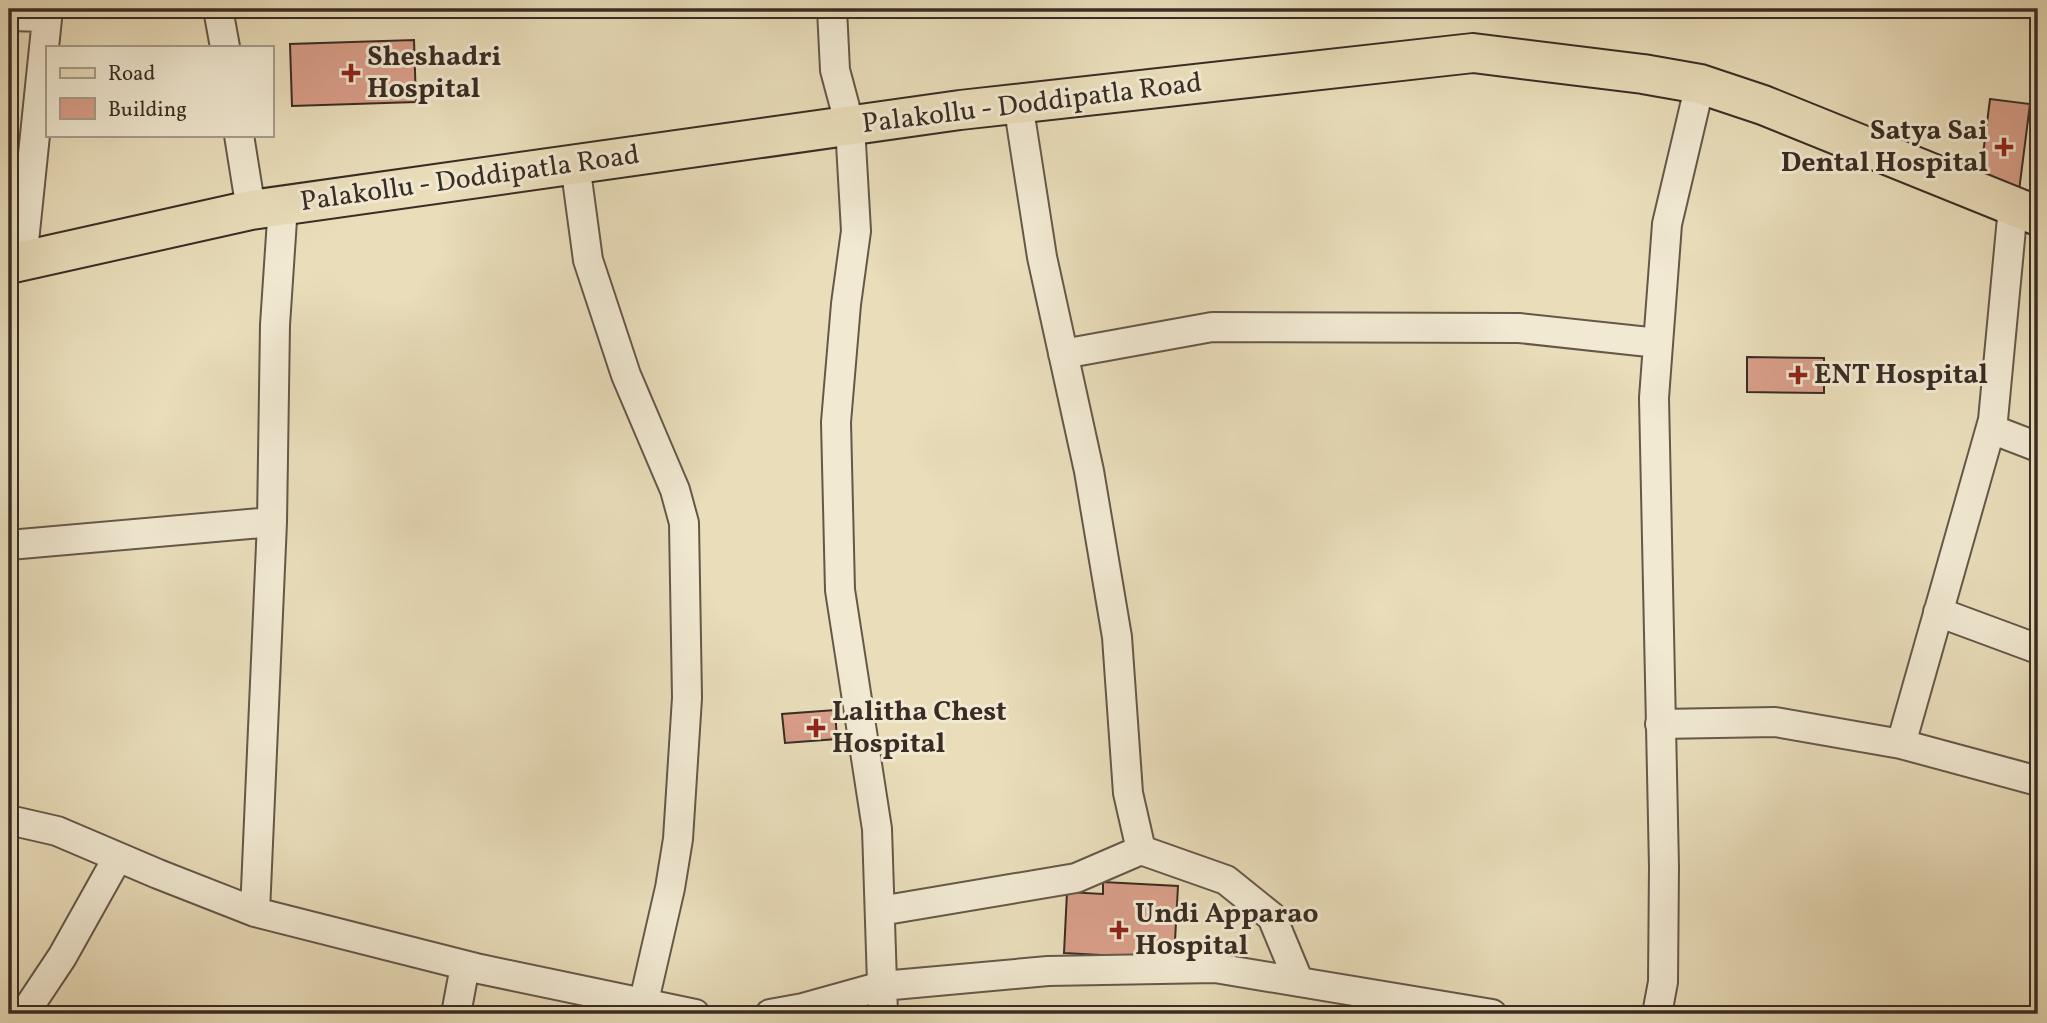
<svg xmlns="http://www.w3.org/2000/svg" width="2047" height="1023" font-family="Vollkorn,serif">
<style>
.building{fill:#da9f8a;stroke:#392c24;stroke-width:2}
.lines{fill:none;stroke-linecap:round;stroke-linejoin:round}
.minor-casing{stroke:#65584a;stroke-width:32}
.primary-casing{stroke:#392c24;stroke-width:42}
.minor{stroke:#f1e9d2;stroke-width:28}
.primary{stroke:#e9ddba;stroke-width:38}
.poi-dot{fill:#8f2418;stroke:#f1e9d2;stroke-width:2.5}
.labels{text-anchor:middle;dominant-baseline:central;stroke-width:6;stroke-linejoin:round;paint-order:stroke}
.poi-label{font-size:28px;font-weight:bold;fill:#392c24;stroke:#f1e9d2;text-anchor:start}
.street-label{font-size:28px;fill:#392c24;stroke:#f1e9d2}
</style>
<rect width="100%" height="100%" fill="#e9ddba"/>
<filter id="stains"><feTurbulence type="fractalNoise" baseFrequency=".00286" numOctaves="4"/><feColorMatrix values="0 0 0 0 .2 0 0 0 0 .09 0 0 0 0 .02 0 0 0 .5 -.17"/></filter>
<radialGradient id="worn" r=".72"><stop offset=".6" stop-color="#630" stop-opacity="0"/><stop offset="1" stop-color="#630" stop-opacity=".3"/></radialGradient>
<path class="building" d="M414 40 416 102 292 106 290 44Z
M1990 99 2030 104 2019 191 1979 186Z
M1747 357 1824 358V393L1747 392Z
M835 710 837 739 785 743 782 714Z
M1103 882 1178 886 1174 959 1064 953 1067 892 1103 894Z"/>
<g class="lines">
<defs>
<path id="minor" d="M218 9 225 47
M832 9 835 70 850 126 856 231 846 304 836 422 840 590 877 829 883 1014
M9 16 46 17
M1018 103 1042 257 1089 471 1117 637 1128 793 1141 850
M239 135 251 210
M575 164 588 260 626 375 675 490 684 523 687 698 678 839 670 888 641 1014
M22 261 48 9
M1063 354 1212 327 1519 328 1658 343
M1991 429 2038 447
M9 545 272 522
M1938 612 2038 649
M1660 724 1775 722 1901 744 2038 781
M1901 744 1993 420 2013 207
M9 820 57 831 158 874 255 912 480 969 695 1014
M880 911 1076 878 1141 850 1226 880 1272 917 1299 982
M255 912 272 522 275 325 283 205
M24 1014 62 957 118 857
M456 1014 465 966
M770 1014 803 1008 882 986 1048 971 1215 968 1492 1014
M1657 1014 1663 982 1664 867 1654 398 1667 224 1700 84"/>
<path id="primary" d="M9 264 251 210 960 110 1473 53 1643 74 1700 84 1763 105 2038 216"/>
</defs>
<use href="#minor" class="minor-casing"/>
<use href="#primary" class="primary-casing"/>
<use href="#minor" class="minor"/>
<use href="#primary" class="primary"/>
</g>
<g class="poi-dot">
<path d="M347.5 62.5h7v7h7v7h-7v7h-7v-7h-7v-7h7z"/>
<path d="M2000.5 136.5h7v7h7v7h-7v7h-7v-7h-7v-7h7z"/>
<path d="M1794.5 364.5h7v7h7v7h-7v7h-7v-7h-7v-7h7z"/>
<path d="M812.5 717.5h7v7h7v7h-7v7h-7v-7h-7v-7h7z"/>
<path d="M1115.5 919.5h7v7h7v7h-7v7h-7v-7h-7v-7h7z"/>
</g>
<g class="labels">
<g class="poi-label">
<text x="367" y="57">Sheshadri<tspan x="367" dy="32">Hospital</tspan></text>
<text x="1988" y="131" text-anchor="end">Satya Sai<tspan x="1988" dy="32">Dental Hospital</tspan></text>
<text x="1814" y="375">ENT Hospital</text>
<text x="832" y="712">Lalitha Chest<tspan x="832" dy="32">Hospital</tspan></text>
<text x="1135" y="914">Undi Apparao<tspan x="1135" dy="32">Hospital</tspan></text>
</g>
<g class="street-label">
<text transform="translate(1032 104) rotate(-7)">Palakollu - Doddipatla Road</text>
<text transform="translate(470 179) rotate(-8)">Palakollu - Doddipatla Road</text>
</g>
</g>
<rect width="2047" height="1023" fill="none" stroke="#e9ddba" stroke-width="35"/>
<rect x="10" y="10" width="2026" height="1002" fill="none" stroke="#392c24" stroke-width="3.5"/>
<rect x="18" y="18" width="2012" height="988" fill="none" stroke="#392c24" stroke-width="2"/>
<rect x="46" y="46" width="228" height="91" fill="#f1e9d2" stroke="#a79d8c" stroke-width="2"/>
<rect x="60" y="68" width="35" height="10" fill="#e9ddba" stroke="#a79d8c" stroke-width="2"/>
<text x="108" y="80" font-size="21" fill="#392c24">Road</text>
<rect x="60" y="98" width="35" height="21" fill="#da9f8a" stroke="#a79d8c" stroke-width="2"/>
<text x="108" y="116" font-size="21" fill="#392c24">Building</text>
<rect width="100%" height="100%" filter="url(#stains)"/>
<rect width="100%" height="100%" fill="url(#worn)"/>
</svg>
